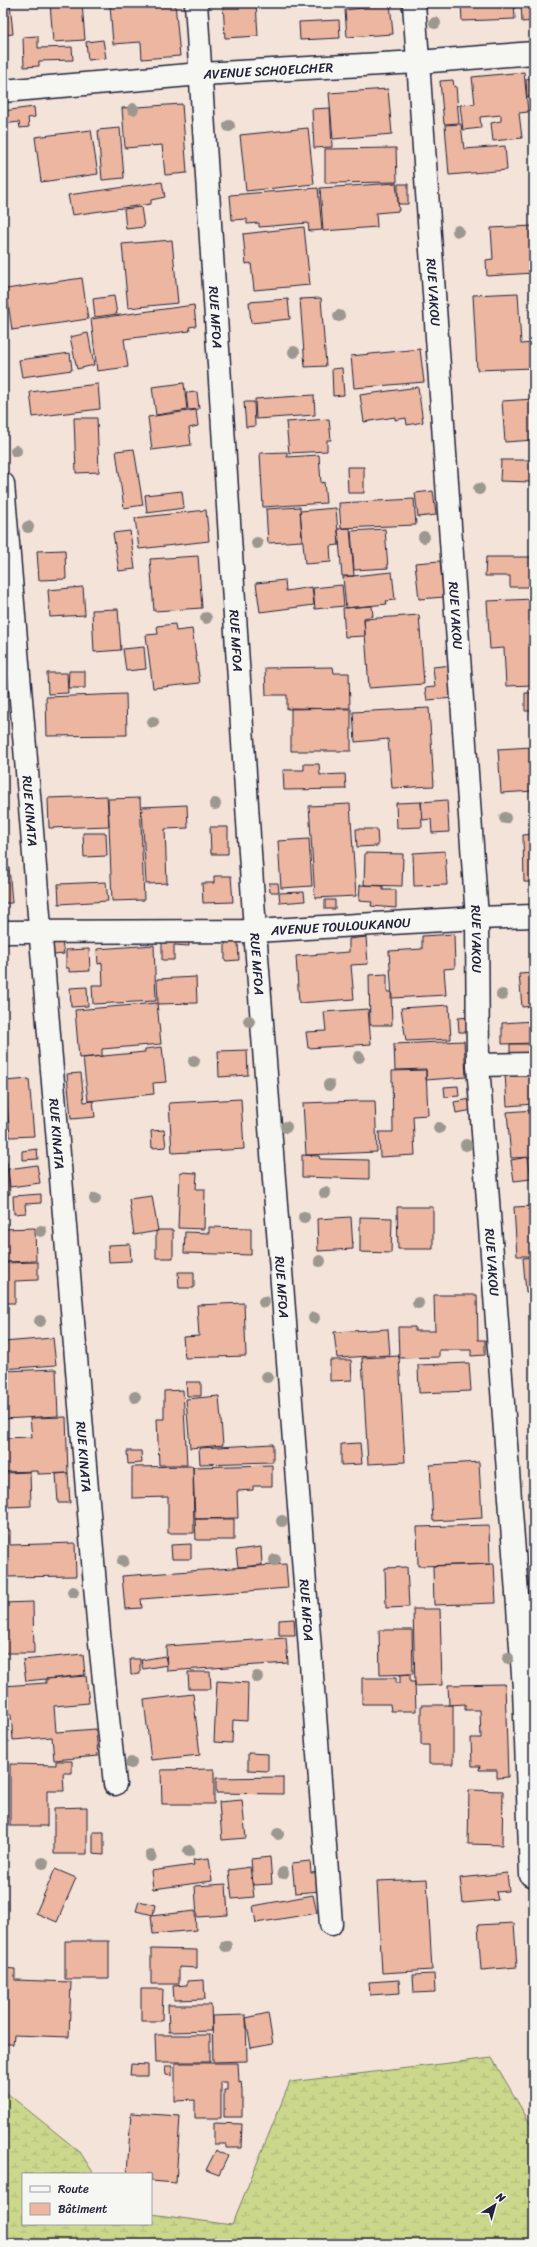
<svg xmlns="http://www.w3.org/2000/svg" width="537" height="2247" font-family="Sriracha,sans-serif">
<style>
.wetland{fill:url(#wetland-marsh);stroke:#767d63}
.building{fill:#ecb6a0;stroke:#22223b}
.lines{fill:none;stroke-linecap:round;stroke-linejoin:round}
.street-casing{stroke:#22223b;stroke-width:25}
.street{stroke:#f6f6f2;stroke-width:22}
.tree{fill:#9c978f}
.labels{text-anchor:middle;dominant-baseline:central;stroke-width:3;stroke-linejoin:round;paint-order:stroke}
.street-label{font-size:13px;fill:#22223b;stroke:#f6f6f2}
</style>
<defs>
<pattern id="wetland-marsh" width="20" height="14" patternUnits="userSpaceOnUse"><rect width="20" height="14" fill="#cbd88b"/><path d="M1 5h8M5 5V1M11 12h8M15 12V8" fill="none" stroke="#aeb979"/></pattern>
</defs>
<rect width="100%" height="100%" fill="#f3e3d9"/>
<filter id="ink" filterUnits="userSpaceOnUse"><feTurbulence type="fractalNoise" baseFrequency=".025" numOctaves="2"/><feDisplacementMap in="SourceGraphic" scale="8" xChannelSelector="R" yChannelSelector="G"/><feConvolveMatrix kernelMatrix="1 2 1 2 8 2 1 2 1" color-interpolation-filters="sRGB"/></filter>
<g filter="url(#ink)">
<path class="wetland" d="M492 2058 534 2130V2244H3V2090L80 2152 94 2174H23V2224H151V2214L232 2225 290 2082Z"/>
<path class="building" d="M3 3H10L13 34 3 35Z
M50 3H82L85 40 53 42Z
M133 3H175L180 56 142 59 141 42 113 44 110 5Z
M223 3H256L258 36 225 38Z
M362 3H390L393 34 347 37 345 10 363 8Z
M461 3H514L515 19 462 21Z
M521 3H534V21L522 22Z
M339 20 340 38 300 40 299 22Z
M38 36V48L72 47 73 60 39 61V66L24 67 23 37Z
M103 40 106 58 88 60 86 42Z
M524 72 528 112 519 113 522 138 493 141 491 123 501 121V115L480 117 481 128 463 130 460 105 475 104 472 77Z
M534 78V97H527L526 79Z
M453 80 454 87 456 86 459 123 444 124 440 81Z
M388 89 392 134 333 139 329 93Z
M182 104 187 173 165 175 162 145 125 148 122 108Z
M34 107 35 117 28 118 29 127 20 128 19 122 3 124V111Z
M330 108 332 147 314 148 312 109Z
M534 120V155L530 121Z
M461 124 464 149 505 146 507 170 449 175 445 125Z
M120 128 124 178 102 180 98 130Z
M308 128 314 184 246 191 240 135Z
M91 130 98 174 41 182 35 137Z
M396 148 397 182 325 183V149Z
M162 182 165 197 151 200V204L72 215 68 195Z
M396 183 399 211 376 213 377 227 323 231 320 188Z
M398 184H408V204H398Z
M318 188 322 230 309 231 308 223 259 227V223L247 224V219L232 220 230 195Z
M141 207 144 227 126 229 124 209Z
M533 226V273L487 276 486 260 493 259 491 228Z
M304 227 310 285 254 290 251 263 246 264 243 234Z
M172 240 178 303 128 308 122 244Z
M82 278 88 319 12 330 6 289Z
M518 293 521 344 534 343V368L477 370 473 295Z
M114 296 117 314 95 317 93 299Z
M321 298 326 366 305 367 300 299Z
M288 299 290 319 251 323 249 302Z
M194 305 196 326 189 327 190 331 124 339 128 367 97 371 91 319Z
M88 333 94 365 77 369 70 337Z
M420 349 424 382 354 388 351 356Z
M70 353 72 370 22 377 19 360Z
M342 368 344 395 333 396 332 369Z
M184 383 187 410 156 415 152 387Z
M98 384 100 409 33 417 30 392Z
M418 387 423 422 407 425 406 418 395 420V417L364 422 360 395Z
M197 392 199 409 188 410 186 393Z
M314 395 315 415 256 419 255 399Z
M534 399V440L505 442 502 401Z
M244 402H254L255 426 246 427Z
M196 410 198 426 189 428 191 445 152 450 148 417Z
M74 418H97L99 472 76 473Z
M329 419 331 440H327V451L289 453 286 422Z
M134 449 143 505 124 508 116 451Z
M287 452V457L319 455 321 483 324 482 326 503 263 507 260 453Z
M501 460H531V482L500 481Z
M347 467H364V493H348Z
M182 491 184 508 147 513 145 495Z
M433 491 436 515 418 517 415 493Z
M414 499 416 525 341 528 339 503Z
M300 507 302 541 268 543 266 509Z
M336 508 339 545 330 546 331 562 305 564 300 511Z
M206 510 209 541 139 549 135 518Z
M350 528 354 576H342L338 529Z
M385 529 388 568 354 570 351 531Z
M130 531 135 569 119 571 113 533Z
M65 550 66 579 39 580 37 551Z
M198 556 202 608 154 611 150 559Z
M486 557H534V587H510V576H485Z
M440 561 444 597 419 599 415 563Z
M392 572 395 600 386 601 387 604 346 608 343 577Z
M285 580 286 591 312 587 314 605 260 612 256 583Z
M342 585 344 606 315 609 313 588Z
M83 587 85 615 50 617 48 590Z
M534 599V685L506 686 504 648 490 649 487 601Z
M372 606 373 616 364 618 365 636 345 637 343 608Z
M118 609 121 650 94 652 92 610Z
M419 615 424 684 369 688 364 619Z
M175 624 176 631 192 629 200 683 153 688 146 635 158 634 157 626Z
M144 647 146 669 126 671 123 649Z
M452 665 455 698 427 700 425 688 435 687 433 667Z
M333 667 334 673H349L350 708 287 709V695H266L265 668Z
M69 671H85V688H68Z
M47 673H67L68 693 48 694Z
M525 693H534V711H525Z
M126 694 127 735 47 736 46 697Z
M291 708 351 709V751H291Z
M429 708 434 786 392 788 388 739 355 742 353 712Z
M532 747 534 795 533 791 501 793 498 749Z
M304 764H319L320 775 345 774 346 789 284 790 283 770H304Z
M107 796 109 826 49 828 48 798Z
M140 798 144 900 112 901 108 799Z
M447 800 449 832 432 833 431 819 423 820 421 802Z
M421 802 422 827 397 828 396 803Z
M350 804 356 896 315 898 309 806Z
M187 805 188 828 165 829 167 883 146 884 142 807Z
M210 827H228V854H211Z
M356 829H377L378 846 357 847Z
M83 833H106L107 856 84 857Z
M534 834V882H524L523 835Z
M309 839 312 886 281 888 278 841Z
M445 851 447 885 414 886 413 853Z
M365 853 403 854 402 886 364 885Z
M3 867H9L12 903H3Z
M214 876H231L233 902 203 903 202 883H214Z
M106 882 108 901 59 904 58 884Z
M269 883H278L279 892H270Z
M360 885 383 886V890H396V908L371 906 372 902 359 901Z
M304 892 305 901 280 903 279 893Z
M325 900H335V909H325Z
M454 934 455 968 444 969 446 995 392 998 389 951 422 949V936Z
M162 937H189V946L174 945V960H162Z
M366 937 368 964 351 965 354 999 299 1003 296 956 349 952V939Z
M62 942 64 954 54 955 52 943Z
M225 942H238L239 960 225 961Z
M154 945 156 1001 93 1004 92 985H103L102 963 98 964 97 949Z
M89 949 90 971 69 972V968H66V950Z
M534 973V1006L522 1007 519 974Z
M387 974V992H391L392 1025H370L369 975Z
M196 977 197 1003 158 1004 157 979Z
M87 987 88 1006 71 1007 70 988Z
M157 1003 161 1044 102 1049V1056L79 1058 75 1010Z
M449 1005 451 1039 406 1041 401 1008Z
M368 1009 371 1044 308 1048 306 1032 326 1031 324 1012Z
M471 1017 472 1032H459L458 1018Z
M534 1021V1043L502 1044V1023Z
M464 1041 466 1077 426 1080V1069L395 1070 394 1044Z
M510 1044H534V1062H510Z
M162 1047 166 1082 153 1083 154 1094 88 1101 83 1058 145 1052V1049Z
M247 1050 248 1075 219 1077 218 1051Z
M426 1070 428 1115 413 1116 415 1155 380 1157 379 1132H393L392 1071Z
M533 1072 534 1104 507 1106 505 1073Z
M81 1073 84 1102 93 1101 95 1117 71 1119 67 1074Z
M29 1079 34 1136 10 1137 5 1081Z
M458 1086 459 1096 445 1097 444 1087Z
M241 1099 244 1149 172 1153 169 1103Z
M471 1099 473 1110 456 1113 454 1102Z
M358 1101H375L377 1152 306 1155 303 1103Z
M534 1110V1157L511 1158 507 1112Z
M164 1130 166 1147 152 1148 151 1131Z
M37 1149 38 1159 22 1160V1151Z
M302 1155 319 1156 320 1159 369 1160V1179L302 1177Z
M528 1157 531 1179 514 1181 511 1160Z
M7 1162 10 1194 3 1195V1163Z
M37 1165 40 1183 10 1187 8 1169Z
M180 1172 197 1173 196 1189H205L204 1229 178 1228Z
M41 1194V1203L25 1204 26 1213 14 1214 13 1196Z
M152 1196 158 1231 134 1235 129 1199Z
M534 1206V1256H517L514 1207Z
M397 1207H433V1249H398Z
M351 1217 353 1249 318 1251 317 1219Z
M360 1217 392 1218 391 1253 360 1252Z
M209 1227 251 1228V1255L184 1253 185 1232 209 1233Z
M35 1228 36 1261 3 1262V1229Z
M158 1230H173V1258H156V1232Z
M130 1244 131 1261 109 1262 108 1245Z
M534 1257V1291L526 1292 523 1258Z
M38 1262V1280L15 1281V1303H3V1263Z
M178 1272H194V1288H179Z
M434 1295H477L478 1340H485V1355L471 1356V1350H439V1357L399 1358 398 1327H415V1331H435Z
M244 1303 246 1356 185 1358 183 1337 199 1336 197 1305Z
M388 1329 390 1355 337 1358 334 1332Z
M53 1338 56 1365 3 1369V1342Z
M399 1356 405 1462 368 1464 362 1358Z
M330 1360H351L352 1380 330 1381Z
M469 1363 471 1391 419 1393 418 1365Z
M56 1369 58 1416 3 1419V1371Z
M186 1382H201V1396H187Z
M183 1390 187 1465H159L157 1419H164V1391Z
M219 1396 223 1445 190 1448 186 1399Z
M66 1417 68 1473 38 1474V1471L3 1472V1438L32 1437 30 1418Z
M360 1443 362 1464 341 1465V1444Z
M273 1444V1462L200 1464 199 1448Z
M127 1451H141L142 1463 128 1464Z
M479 1462 482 1518 433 1521 430 1465Z
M272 1465V1486H253V1490L237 1491 238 1518 195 1519 193 1467Z
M193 1466 194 1533H168V1497L132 1498V1467Z
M30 1472 31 1506 7 1507V1500H3V1473Z
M68 1473 70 1503H58L56 1474Z
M195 1519H234V1540H196Z
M489 1525 490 1564 418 1566 417 1527Z
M3 1530H10V1545L75 1543 76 1576 3 1577Z
M191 1544V1559H172L171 1545Z
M261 1547 262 1565 238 1567 236 1550Z
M286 1564 288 1588 141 1599 142 1608 125 1609 122 1576Z
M494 1564 496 1603 434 1605 433 1566Z
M407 1567 409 1607 386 1608 385 1568Z
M33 1602 34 1653H3V1603Z
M413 1609H440L442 1685 415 1686Z
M294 1619 295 1635H279V1620Z
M379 1630H412L413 1674 380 1675Z
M286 1638 288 1663 167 1671 166 1646Z
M83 1654 85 1675 26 1681 23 1660Z
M165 1656 167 1665 143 1669 141 1660Z
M130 1659H140V1674L131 1675Z
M188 1672H210L211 1689H189Z
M410 1674V1682H415L416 1711H391L390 1704H362V1678H396V1683H400V1675Z
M86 1676 89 1703 54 1706 56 1732 96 1729 98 1756 54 1760 52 1737 13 1740 11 1714H3V1686L46 1683V1679Z
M217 1681 248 1683 247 1721 233 1720 232 1743 214 1742Z
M505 1684 508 1777 497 1778V1770H479L480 1766H472L471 1738H481L480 1710H465V1704L449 1705 448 1685Z
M193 1694 200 1755 151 1760 144 1700Z
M421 1705H453V1764H429V1745H421Z
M248 1753 268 1754V1771L248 1770Z
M56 1761H72V1773H63L64 1791H47V1826H10V1764L56 1765Z
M214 1769V1804H162L161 1770Z
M283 1777V1794L216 1793V1778Z
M469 1790 503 1791 502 1845 468 1844Z
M242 1800 246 1838 222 1840 219 1802Z
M87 1807V1854H54V1808Z
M93 1832H104V1855L93 1854Z
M270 1857 272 1884 253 1885 251 1859Z
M209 1858 212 1881 153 1889 151 1871 194 1865 193 1860Z
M310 1861 311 1873 320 1872 322 1891 295 1893 292 1863Z
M250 1867 254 1897 232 1899 229 1870Z
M55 1869 76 1878 57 1922 36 1913Z
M507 1873 509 1891 496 1892 498 1900 463 1903 460 1878Z
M427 1879 432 1970 382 1973 377 1881Z
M226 1884 228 1915 197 1917 195 1886Z
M313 1895 317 1913 256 1923 253 1906Z
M139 1901 155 1905 153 1915 136 1911Z
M195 1911 196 1930 153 1934 151 1916Z
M514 1923 517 1967 481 1970 478 1925Z
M65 1941H109V1979H65Z
M151 1949 197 1950V1968L179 1967V1984H151Z
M3 1968 15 1969V1980L71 1982 69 2037 14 2035 13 2044H3Z
M434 1974 435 1992 414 1993 413 1975Z
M204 1980 205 1999 174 2000 173 1986 187 1985V1981Z
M399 1980 400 1993 370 1995 369 1982Z
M141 1989H163L162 2021H141Z
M168 2005H211L212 2031 169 2032Z
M268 2013 273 2044 251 2048 246 2018Z
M246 2015 247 2061 213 2062 212 2016Z
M155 2035H210V2062H156Z
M175 2063H238L239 2082 241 2081 242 2091V2117H224V2090H227V2082H221V2118H195V2100L175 2101Z
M131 2064 148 2065V2076H130Z
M165 2066H172V2076L166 2075Z
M131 2113 180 2116 176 2183 151 2181V2174H127Z
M214 2123 242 2124 241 2148H226V2144H214Z
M216 2150 228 2156 219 2175 206 2170Z"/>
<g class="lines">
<defs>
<g id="street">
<path id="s1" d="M196 3 255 931 331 1924"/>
<path id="s2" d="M414 3 477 918 478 1065 524 1688 531 1875"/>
<path id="s3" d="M3 91 201 74 418 62 534 53"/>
<path id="s4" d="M3 484 99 1633 115 1784"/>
<path id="s5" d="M3 932 255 931 477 918 534 916"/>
<path d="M478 1065 534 1064"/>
</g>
</defs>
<use href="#street" class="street-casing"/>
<use href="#street" class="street"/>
</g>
<g class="tree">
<circle cx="435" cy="23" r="6"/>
<circle cx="133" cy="109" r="6"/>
<circle cx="229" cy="126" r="6"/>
<circle cx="458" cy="231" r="6"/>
<circle cx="339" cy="316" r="6"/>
<circle cx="294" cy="352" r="6"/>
<circle cx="16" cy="451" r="6"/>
<circle cx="479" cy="489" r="6"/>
<circle cx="28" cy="527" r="6"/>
<circle cx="424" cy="537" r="6"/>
<circle cx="257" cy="543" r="6"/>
<circle cx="206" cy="618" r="6"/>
<circle cx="153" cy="722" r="6"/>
<circle cx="215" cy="804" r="6"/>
<circle cx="505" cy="818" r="6"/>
<circle cx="502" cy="995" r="6"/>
<circle cx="249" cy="1021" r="6"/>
<circle cx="359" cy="1057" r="6"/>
<circle cx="194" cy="1061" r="6"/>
<circle cx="329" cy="1085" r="6"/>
<circle cx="286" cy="1127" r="6"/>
<circle cx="439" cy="1128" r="6"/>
<circle cx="466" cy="1145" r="6"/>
<circle cx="325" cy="1193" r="6"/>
<circle cx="95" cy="1199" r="6"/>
<circle cx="304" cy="1217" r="6"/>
<circle cx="41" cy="1231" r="6"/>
<circle cx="320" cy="1261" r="6"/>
<circle cx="264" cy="1302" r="6"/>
<circle cx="418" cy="1303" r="6"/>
<circle cx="314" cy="1318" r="6"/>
<circle cx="40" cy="1321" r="6"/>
<circle cx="267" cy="1377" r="6"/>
<circle cx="135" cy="1397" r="6"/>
<circle cx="282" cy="1521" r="6"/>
<circle cx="275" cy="1560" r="6"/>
<circle cx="123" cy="1561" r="6"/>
<circle cx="73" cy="1592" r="6"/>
<circle cx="508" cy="1658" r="6"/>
<circle cx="257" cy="1677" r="6"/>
<circle cx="131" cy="1763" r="6"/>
<circle cx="278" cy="1834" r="6"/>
<circle cx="189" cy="1851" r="6"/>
<circle cx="151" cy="1856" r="6"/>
<circle cx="43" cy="1863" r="6"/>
<circle cx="283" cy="1873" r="6"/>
<circle cx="226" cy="1946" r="6"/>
</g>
</g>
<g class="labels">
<g class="street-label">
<text stroke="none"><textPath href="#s3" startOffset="266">AVENUE SCHOELCHER</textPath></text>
<text stroke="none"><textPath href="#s2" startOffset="290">RUE VAKOU</textPath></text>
<text stroke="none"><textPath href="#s1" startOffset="315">RUE MFOA</textPath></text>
<text stroke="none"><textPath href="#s2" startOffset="614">RUE VAKOU</textPath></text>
<text stroke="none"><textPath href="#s1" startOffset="639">RUE MFOA</textPath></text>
<text stroke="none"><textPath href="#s4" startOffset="328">RUE KINATA</textPath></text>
<text stroke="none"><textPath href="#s5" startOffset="338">AVENUE TOULOUKANOU</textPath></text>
<text stroke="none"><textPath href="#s2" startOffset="938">RUE VAKOU</textPath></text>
<text stroke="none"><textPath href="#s1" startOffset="963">RUE MFOA</textPath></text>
<text stroke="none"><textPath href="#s4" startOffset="652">RUE KINATA</textPath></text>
<text stroke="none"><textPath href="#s2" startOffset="1262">RUE VAKOU</textPath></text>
<text stroke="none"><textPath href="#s1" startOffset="1287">RUE MFOA</textPath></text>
<text stroke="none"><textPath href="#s4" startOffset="976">RUE KINATA</textPath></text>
<text stroke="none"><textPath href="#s1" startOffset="1611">RUE MFOA</textPath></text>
</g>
</g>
<rect width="537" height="2247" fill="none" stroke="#f6f6f2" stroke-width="16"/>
<rect x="8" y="8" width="521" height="2231" fill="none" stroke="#22223b" stroke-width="1.5" filter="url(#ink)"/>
<rect x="22" y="2173" width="130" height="52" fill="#f6f6f2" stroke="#a1a1a9"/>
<rect x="30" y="2186" width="20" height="6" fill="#f6f6f2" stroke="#a1a1a9"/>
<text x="58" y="2193" font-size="12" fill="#22223b">Route</text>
<rect x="30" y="2203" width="20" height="12" fill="#ecb6a0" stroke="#a1a1a9"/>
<text x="58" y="2213" font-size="12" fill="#22223b">Bâtiment</text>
<g transform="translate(495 2205) rotate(37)" stroke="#f6f6f2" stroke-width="3" paint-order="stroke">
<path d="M0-3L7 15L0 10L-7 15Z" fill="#22223b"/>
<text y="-6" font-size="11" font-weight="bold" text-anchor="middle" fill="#22223b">N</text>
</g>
</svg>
